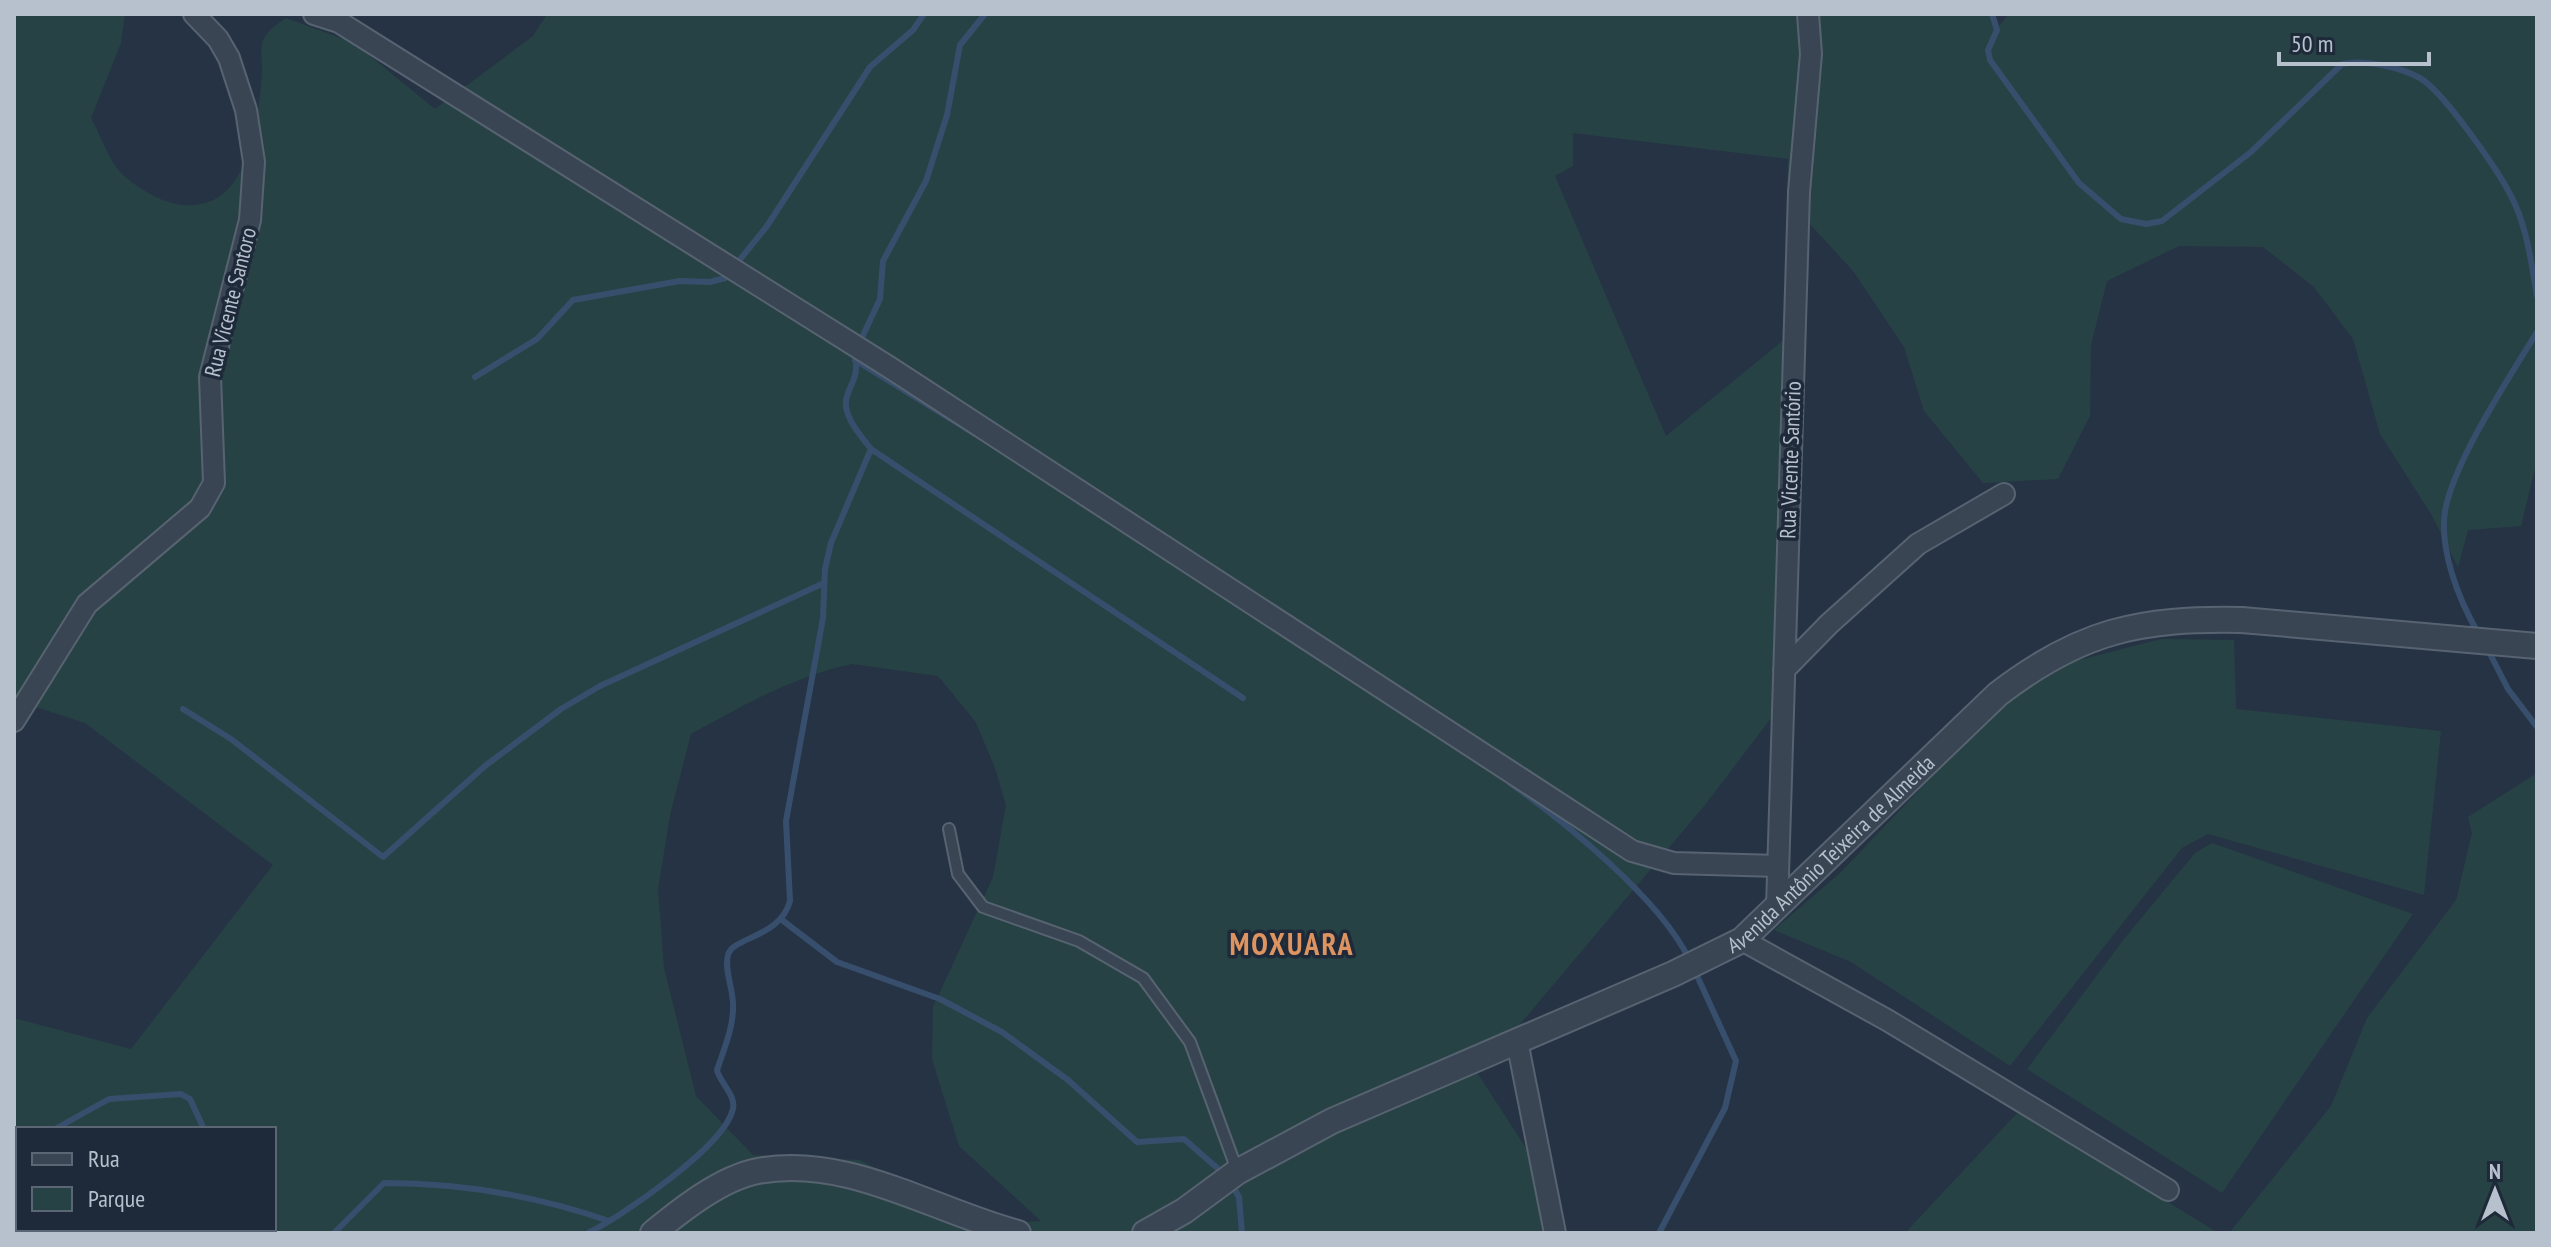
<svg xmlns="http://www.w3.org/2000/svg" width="2551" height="1247" font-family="'PT Sans Narrow',sans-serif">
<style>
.green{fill:#274245;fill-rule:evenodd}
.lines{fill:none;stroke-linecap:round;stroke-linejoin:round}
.stream{stroke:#374f6c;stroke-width:6}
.service-casing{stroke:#586371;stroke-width:14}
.minor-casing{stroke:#586371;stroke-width:24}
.tertiary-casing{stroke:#586371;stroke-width:28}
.service{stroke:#394553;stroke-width:10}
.minor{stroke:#394553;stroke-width:20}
.tertiary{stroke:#394553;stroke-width:24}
.labels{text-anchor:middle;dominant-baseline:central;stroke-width:7;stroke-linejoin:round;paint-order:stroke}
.street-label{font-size:22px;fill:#b7c0cd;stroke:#1e2a39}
.district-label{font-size:30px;font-weight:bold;letter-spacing:2px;fill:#de9461;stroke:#1e2a39}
</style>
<rect width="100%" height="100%" fill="#253344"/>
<path class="green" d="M14 14H125L121 43 91 118C100 134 108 158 120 172 135 187 163 204 184 205 249 211 258 122 262 74 263 65 260 53 262 44 265 31 276 25 286 18L354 43 435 109 533 36 547 14H1995L1999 26 2009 14H2537V461L2521 526 2468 530 2458 567 2431 514 2380 434 2353 339 2314 287 2263 247 2179 246 2107 281 2091 345 2090 416 2058 479 1983 483 1924 411 1904 347 1853 271 1787 199 1788 159 1573 133V166L1555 176 1666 436 1786 338 1772 717 1705 805 1478 1074 1540 1170 1548 1233H14V1018L131 1049 273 865 85 723 33 706 14 737ZM852 664 938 676 975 721 994 765 1006 805 993 877 933 1007 932 1059 959 1146 1041 1221 1026 1222 900 1181 860 1160 753 1155 696 1096 664 968 658 889 670 815 691 734C744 705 792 677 852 664ZM18 1129H274V1229H18Z
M2161 639 2234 640 2236 709 2441 731 2424 895 2208 834 2182 848 2010 1066 1851 962 1774 930 1841 872 1998 707 2064 664Z
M2537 773V1233H2229L2331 1106 2367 1018 2456 900 2472 833 2468 817Z
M2212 843 2413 914 2222 1193 2027 1069 2124 939 2195 853Z
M2020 1110 2218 1233H1905Z"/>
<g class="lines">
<path class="stream" d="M1992 14 1997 30 1988 50 1990 60 2079 183 2121 219 2146 224 2162 221 2251 152 2342 64C2364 59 2400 67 2420 78 2443 91 2497 169 2510 194 2527 225 2531 262 2537 296
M859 344 880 299 883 261 926 181 947 115 960 45 985 14
M856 359C857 380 853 378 847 396 841 415 861 436 871 449L1243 698
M855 360 975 434
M475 377 537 339 573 300 680 281 710 282 725 278 767 226 870 67 913 30 924 14
M2478 633C2459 600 2439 550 2445 511 2454 461 2510 376 2537 332
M2488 650 2508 689 2537 727
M183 709 231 739 383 857 485 766 561 709 600 686 824 583
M1510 783C1565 822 1660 899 1689 959
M782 920 837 962 940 999 1002 1032 1068 1080 1137 1142 1184 1139 1224 1174
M55 1129 109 1099 181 1094 190 1099 204 1129
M14 1147 18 1146
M1231 1183 1239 1197 1242 1233
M249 1229 251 1233
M334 1233 384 1183C460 1183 537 1196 609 1221
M588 1233C622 1216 725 1146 733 1109 736 1095 720 1083 717 1070 724 1049 734 1026 733 1004 733 989 724 969 728 955 732 937 780 938 790 901L786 821 823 618 825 569 831 543 871 449
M1659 1233 1725 1108 1736 1061 1694 969"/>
<defs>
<path id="service" d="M949 829 958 874 983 907 1079 941 1143 978 1190 1042 1237 1170"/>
<path id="minor" d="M314 14 339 22 889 367 1632 851 1674 863 1778 866
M1784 670 1829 624 1918 544 2004 494
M14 721 87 604 200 508 214 483 210 377 250 220 254 162 246 110 229 58 218 39 194 14
M1777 907 1799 192 1811 54 1808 14
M1742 940 1887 1020 2168 1190
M1517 1041 1555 1233"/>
<g id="tertiary">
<path d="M653 1233C681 1210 721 1178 758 1171 847 1154 934 1211 1018 1233"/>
<path id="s1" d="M1145 1233 1184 1211 1237 1172 1332 1121 1673 974 1742 940 1998 694C2080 631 2139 618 2242 620L2537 646"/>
</g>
</defs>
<use href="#service" class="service-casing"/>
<use href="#minor" class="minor-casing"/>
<use href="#tertiary" class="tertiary-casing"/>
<use href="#service" class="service"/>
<use href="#minor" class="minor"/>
<use href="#tertiary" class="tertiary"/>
</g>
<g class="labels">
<g class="street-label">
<text transform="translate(230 302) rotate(-76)">Rua Vicente Santoro</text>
<text transform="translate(1790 460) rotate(-88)">Rua Vicente Santório</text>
<text stroke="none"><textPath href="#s1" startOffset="790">Avenida Antônio Teixeira de Almeida</textPath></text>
</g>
<g class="district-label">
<text x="1292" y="943">MOXUARA</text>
</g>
</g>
<rect width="2551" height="1247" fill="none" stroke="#b7c0cd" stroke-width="32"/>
<rect x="16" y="1127" width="260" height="104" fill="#1e2a39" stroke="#5b6674" stroke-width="2"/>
<rect x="32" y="1153" width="40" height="12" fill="#394553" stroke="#5b6674" stroke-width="2"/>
<text x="88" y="1167" font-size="24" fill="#b7c0cd">Rua</text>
<rect x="32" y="1187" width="40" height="24" fill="#274245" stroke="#5b6674" stroke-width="2"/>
<text x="88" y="1207" font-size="24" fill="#b7c0cd">Parque</text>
<g transform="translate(2495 1191)" stroke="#1e2a39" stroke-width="6" paint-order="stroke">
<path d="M0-6L14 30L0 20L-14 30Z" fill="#b7c0cd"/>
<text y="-12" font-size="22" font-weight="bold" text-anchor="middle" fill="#b7c0cd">N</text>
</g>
<path d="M2279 52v12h150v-12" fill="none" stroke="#b7c0cd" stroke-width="4"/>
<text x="2291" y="52" font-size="24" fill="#b7c0cd" stroke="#1e2a39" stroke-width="6" paint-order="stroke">50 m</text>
</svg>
